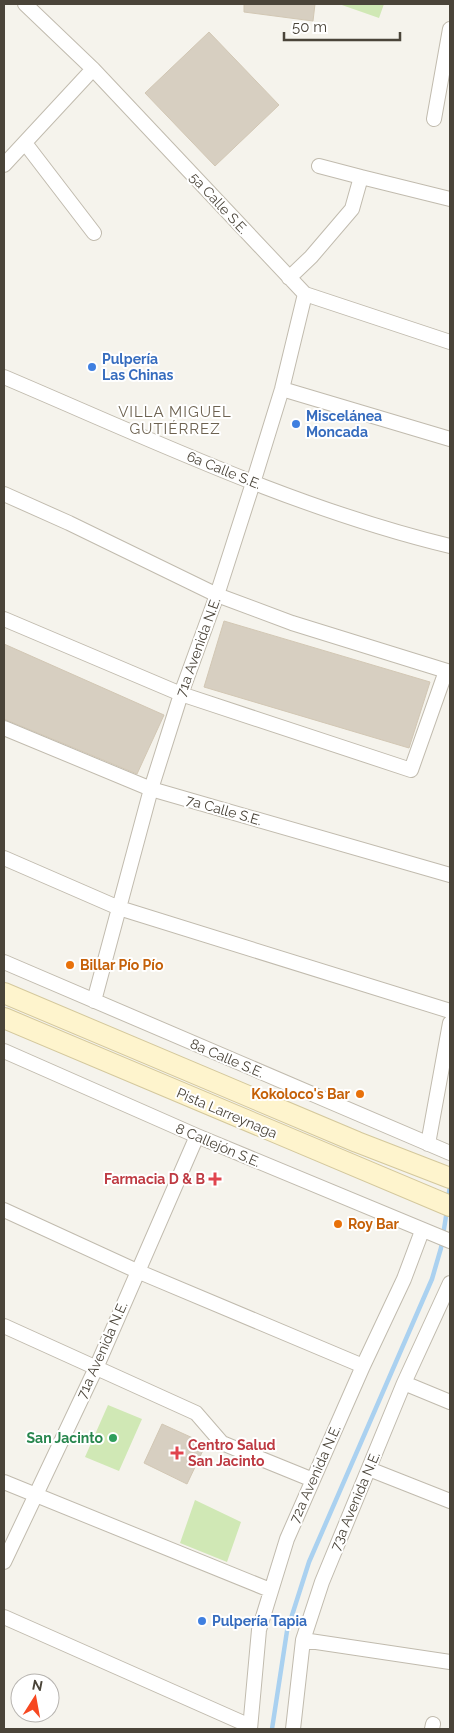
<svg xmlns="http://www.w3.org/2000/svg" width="454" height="1733" font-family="Raleway,sans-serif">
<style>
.green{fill:#d0e8b5}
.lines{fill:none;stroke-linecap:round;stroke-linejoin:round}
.stream{stroke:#aad1f0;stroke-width:4.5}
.building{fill:#d7cfc1;stroke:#d2c7b4}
.minor-casing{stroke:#c1bbae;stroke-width:16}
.secondary-casing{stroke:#d4c89c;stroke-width:22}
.minor{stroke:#fff;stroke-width:14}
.secondary{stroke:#fef4cd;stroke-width:20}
.shop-dot{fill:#3f7fe0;stroke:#fff;stroke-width:2}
.food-dot{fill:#e8710a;stroke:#fff;stroke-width:2}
.health-dot{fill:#e0444e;stroke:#fff;stroke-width:2}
.leisure-dot{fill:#2e9e5b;stroke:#fff;stroke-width:2}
.labels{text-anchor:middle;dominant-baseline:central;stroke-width:4;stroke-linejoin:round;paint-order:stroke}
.street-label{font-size:14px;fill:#4a4439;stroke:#fff}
.shop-label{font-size:14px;font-weight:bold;fill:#366cbe;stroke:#fff;text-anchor:start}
.food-label{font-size:14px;font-weight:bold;fill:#c56008;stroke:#fff;text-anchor:start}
.health-label{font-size:14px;font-weight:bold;fill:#be3a42;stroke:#fff;text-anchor:end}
.leisure-label{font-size:14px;font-weight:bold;fill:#27864d;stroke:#fff;text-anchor:end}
.neighbourhood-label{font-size:15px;letter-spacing:1px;fill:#6d6250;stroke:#fff}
</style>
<rect width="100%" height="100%" fill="#f5f3ec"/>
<path class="green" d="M339 4H384L379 18Z
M108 1405 142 1419 119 1471 85 1457Z
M195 1500 241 1522 227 1562 180 1543Z"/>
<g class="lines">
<path class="stream" d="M448 1200 450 1185
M272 1729 287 1631 309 1562 432 1279 441 1248 447 1210"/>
</g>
<path class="building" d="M244 4H315L313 21 244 12Z
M209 32 279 105 215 166 145 93Z
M224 621 430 682 409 748 204 687Z
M4 644 164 715 137 774 4 719Z
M162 1424 206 1444 187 1484 144 1463Z"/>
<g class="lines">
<defs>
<path id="minor" d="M25 4 93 69 305 294 450 342
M434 119 450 29
M25 143 94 233
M4 165 93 69
M319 166 361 177
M289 278 311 257 352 209 361 177 450 199
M4 377C150 439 296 509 450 546
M282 389 450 439
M4 494 69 523 217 595 292 623 450 672
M4 619 181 694 411 770 446 671
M4 728 151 789 450 875
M4 858 119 908 450 1011
M4 962 450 1153
M94 1001 151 789 181 694 217 595 253 483 282 389 305 294
M4 1051 197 1136 450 1241
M428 1144 450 1023
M4 1210 137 1271 363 1366
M4 1326 196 1413 222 1443 313 1480
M404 1383 450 1402
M369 1469 450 1501
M4 1482 270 1590
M4 1562 96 1368 197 1136
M4 1617 250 1726
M303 1640 450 1662
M250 1729 259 1630 287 1539 363 1366 404 1279 422 1231
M293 1729 303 1640 322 1582 404 1383 450 1283
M432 1729 433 1724"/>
<path id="secondary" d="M4 993 357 1142 450 1178
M4 1018 450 1206"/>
</defs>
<use href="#minor" class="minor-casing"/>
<use href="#secondary" class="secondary-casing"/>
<use href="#minor" class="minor"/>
<use href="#secondary" class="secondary"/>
</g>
<g class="shop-dot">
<circle cx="92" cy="367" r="5"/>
<circle cx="296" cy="424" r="5"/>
<circle cx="202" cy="1621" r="5"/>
</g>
<g class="food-dot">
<circle cx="70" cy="965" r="5"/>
<circle cx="360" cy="1094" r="5"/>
<circle cx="338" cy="1224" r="5"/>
</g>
<g class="health-dot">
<path d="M212.5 1171.5h5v5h5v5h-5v5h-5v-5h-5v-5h5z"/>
<path d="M174.5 1445.5h5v5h5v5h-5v5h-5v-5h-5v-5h5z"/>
</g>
<circle class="leisure-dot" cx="113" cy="1438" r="5"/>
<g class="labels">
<g class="street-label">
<text transform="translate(219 203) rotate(47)">5a Calle S.E.</text>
<text transform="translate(224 470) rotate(22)">6a Calle S.E.</text>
<text transform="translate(198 647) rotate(-70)">71a Avenida N.E.</text>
<text transform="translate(224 810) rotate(16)">7a Calle S.E.</text>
<text transform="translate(227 1058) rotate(23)">8a Calle S.E.</text>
<text transform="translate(227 1113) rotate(23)">Pista Larreynaga</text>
<text transform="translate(218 1145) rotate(23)">8 Callejón S.E.</text>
<text transform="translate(102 1350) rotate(-66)">71a Avenida N.E.</text>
<text transform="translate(315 1474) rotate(-66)">72a Avenida N.E.</text>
<text transform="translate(355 1501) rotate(-67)">73a Avenida N.E.</text>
</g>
<g class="shop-label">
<text x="102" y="359">Pulpería<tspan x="102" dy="16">Las Chinas</tspan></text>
<text x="306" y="416">Miscelánea<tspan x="306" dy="16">Moncada</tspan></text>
<text x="212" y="1621">Pulpería Tapia</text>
</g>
<g class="food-label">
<text x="80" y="965">Billar Pío Pío</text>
<text x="350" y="1094" text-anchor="end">Kokoloco's Bar</text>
<text x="348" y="1224">Roy Bar</text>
</g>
<g class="health-label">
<text x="205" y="1179">Farmacia D &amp; B</text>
<text x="188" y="1445" text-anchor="start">Centro Salud<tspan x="188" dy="16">San Jacinto</tspan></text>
</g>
<g class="leisure-label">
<text x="103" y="1438">San Jacinto</text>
</g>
<g class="neighbourhood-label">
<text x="175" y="412">VILLA MIGUEL<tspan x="175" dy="17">GUTIÉRREZ</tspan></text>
</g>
</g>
<rect width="454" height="1733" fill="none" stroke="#4a4439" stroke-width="10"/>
<g transform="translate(35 1698) rotate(11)"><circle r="24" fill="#ffffff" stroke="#b7b4b0"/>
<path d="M0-4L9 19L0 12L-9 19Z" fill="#f74821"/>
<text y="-8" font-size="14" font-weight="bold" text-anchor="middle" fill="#4a4439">N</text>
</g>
<path d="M284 32v8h116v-8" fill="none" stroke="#4a4439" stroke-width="2.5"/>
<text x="292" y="32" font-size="15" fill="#4a4439" stroke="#ffffff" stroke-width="4" paint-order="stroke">50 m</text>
</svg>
